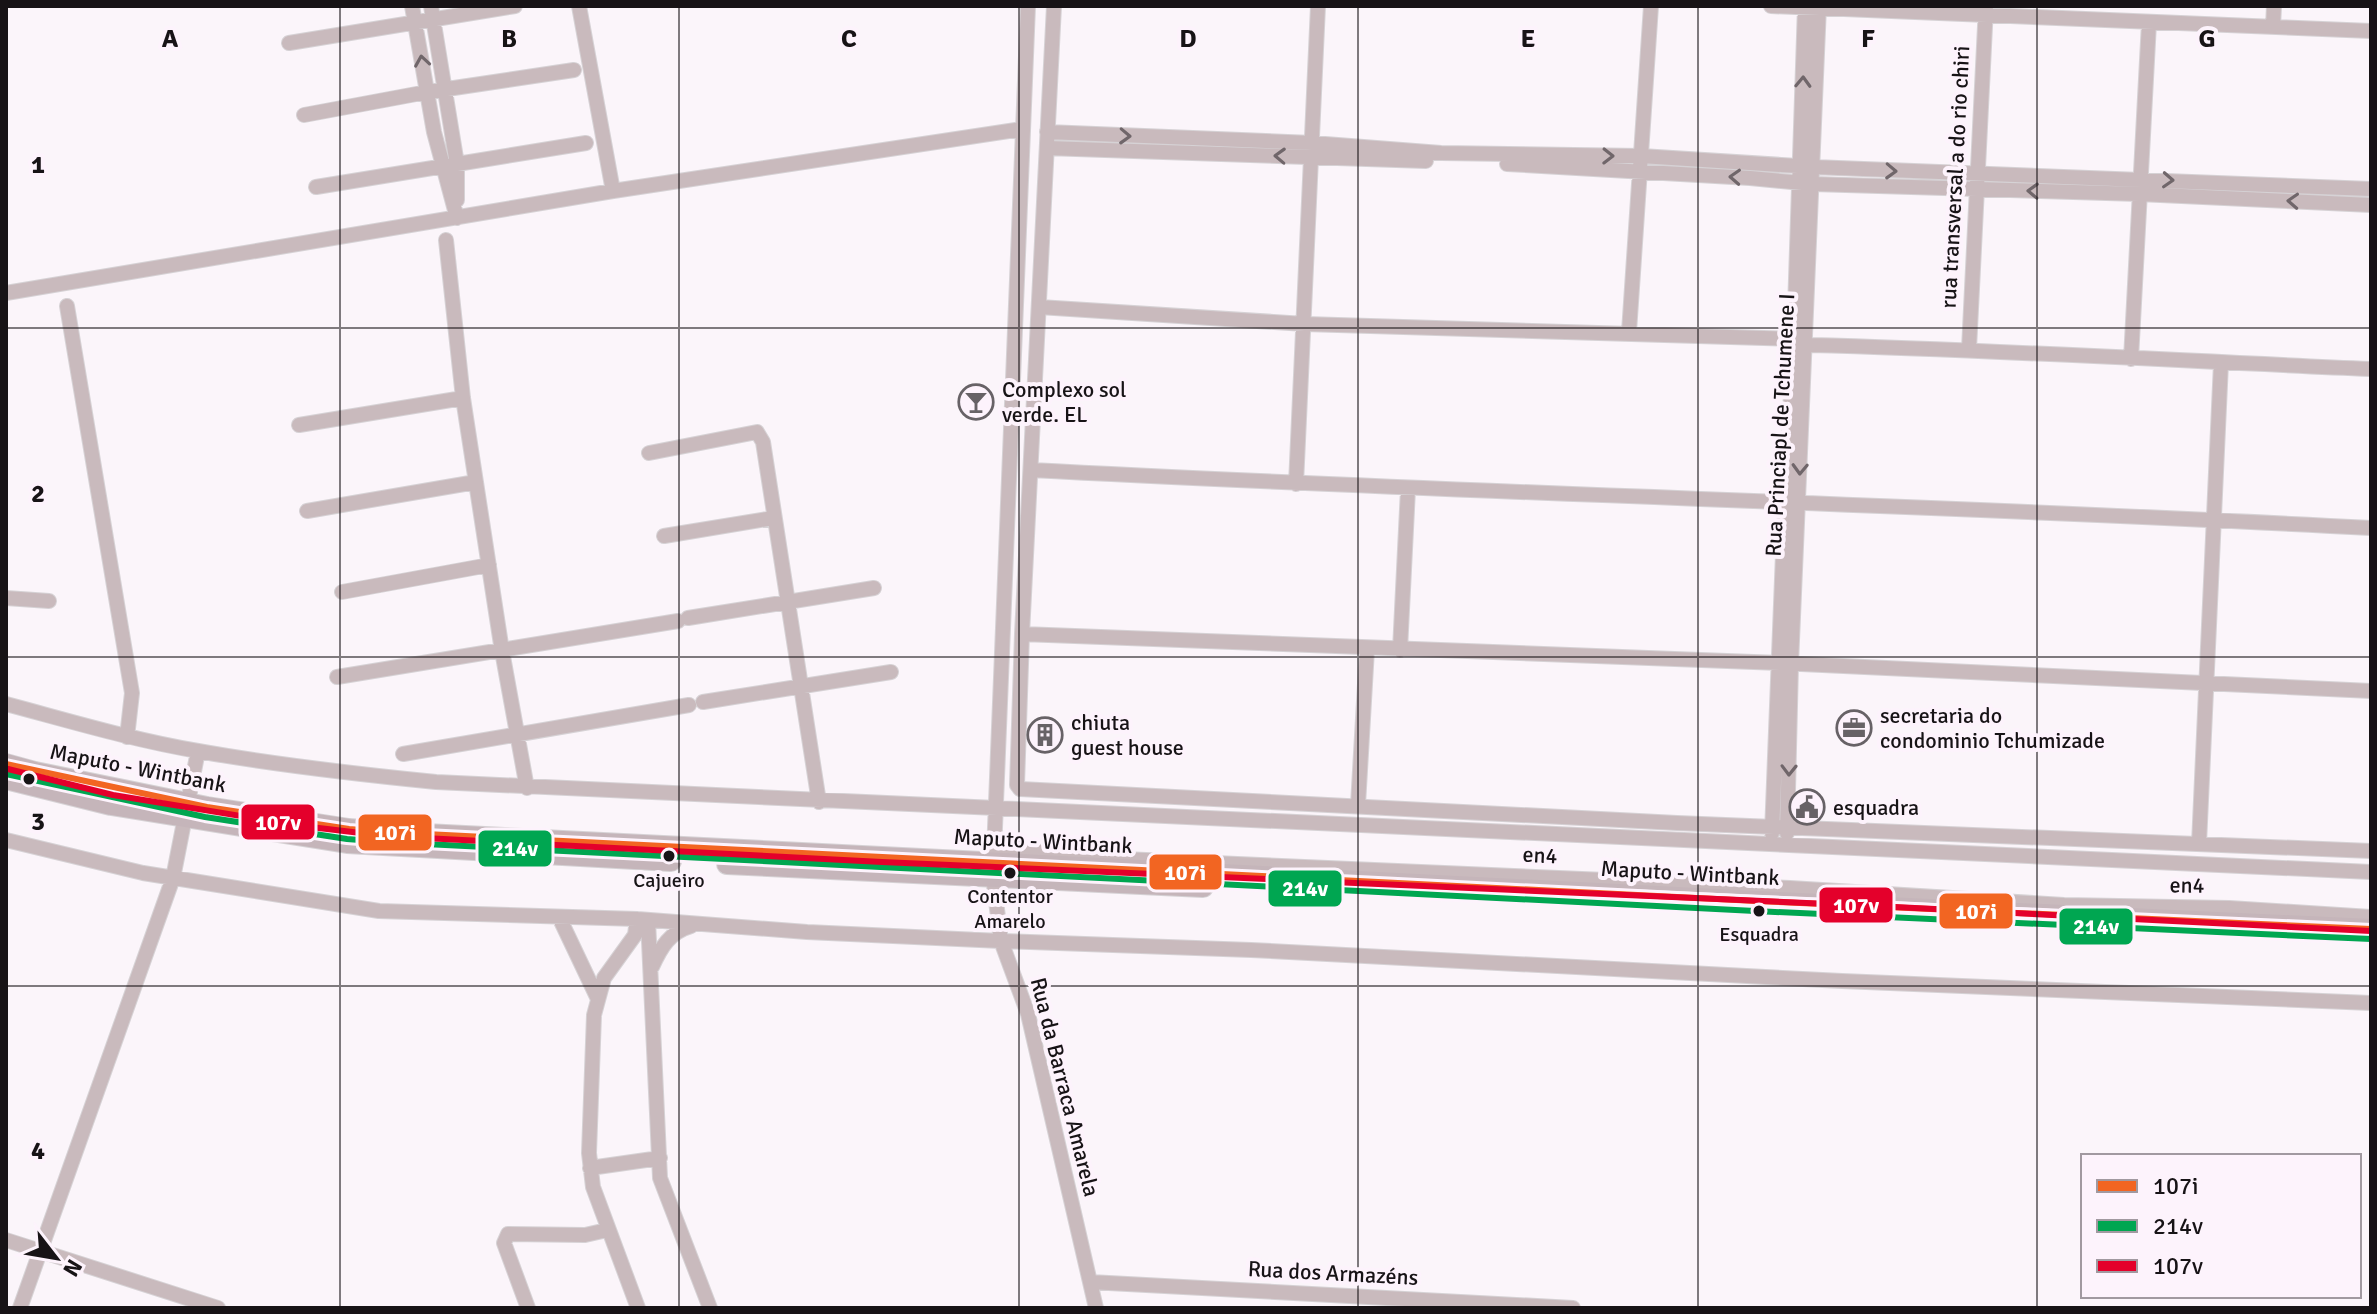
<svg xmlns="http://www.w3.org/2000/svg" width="2377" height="1314" font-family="Signika,sans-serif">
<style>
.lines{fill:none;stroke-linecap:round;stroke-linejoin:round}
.minor-casing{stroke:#d6d2d5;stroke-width:16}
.highway-casing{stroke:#d6d2d5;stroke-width:22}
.minor{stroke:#c9babd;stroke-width:14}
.highway{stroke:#c5b5ba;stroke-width:20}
.bus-1-casing{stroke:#fdf3fc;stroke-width:12}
.bus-2-casing{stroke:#fdf3fc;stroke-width:12}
.bus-3-casing{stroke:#fdf3fc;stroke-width:12}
.bus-1{stroke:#f26522;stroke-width:6}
.bus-2{stroke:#00a651;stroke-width:6}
.bus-3{stroke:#e4002b;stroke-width:6}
.oneway{stroke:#70666a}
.grid{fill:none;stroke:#171316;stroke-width:2;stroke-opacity:0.55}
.bus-dot{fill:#171316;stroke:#fdf3fc;stroke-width:3}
.labels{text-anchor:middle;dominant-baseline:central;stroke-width:8;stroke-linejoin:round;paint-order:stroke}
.bus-label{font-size:20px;fill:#171316;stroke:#fdf3fc}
.street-label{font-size:22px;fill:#171316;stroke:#fdf3fc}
.poi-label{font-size:22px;fill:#171316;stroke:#fdf3fc;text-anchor:start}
.grid-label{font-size:26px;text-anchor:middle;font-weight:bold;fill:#171316;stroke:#fdf3fc;stroke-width:8;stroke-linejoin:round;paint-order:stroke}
.line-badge{stroke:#fdf3fc;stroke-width:3}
.badge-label{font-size:22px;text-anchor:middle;font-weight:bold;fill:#fff}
</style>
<rect width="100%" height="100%" fill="#fbf5fa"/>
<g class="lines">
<defs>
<path id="minor" d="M412 6 434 132 457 218
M431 6 457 164V200
M579 6 613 191
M1028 6 993 877 1001 941 1028 1014 1096 1308
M1054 6 1022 634 1017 785 1020 789 1677 823 2371 851
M1771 6 2371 31
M2273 27 2274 6
M289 43 515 6
M304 115 427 92 574 70
M1047 132 1312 143 1441 153 1641 156 1813 167 2371 189
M1047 148 1426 161
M1507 164 1750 178 1813 184 2139 194 2371 205
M316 187 586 143
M446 240 463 398 502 651 527 788
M6 293 613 191 1022 129
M67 306 132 693 127 737
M1039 307 1305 324 1794 339 1810 345C1997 350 2184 361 2371 369
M1629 332 1651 6
M1969 349 1986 6
M2131 359 2149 23
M299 425 463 398
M649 453 757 432 763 442 819 802
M1031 470C1478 494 1925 504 2371 528
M1296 484 1318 6
M307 511 476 482
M664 536 773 518
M342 592 489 565
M6 598 49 601
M688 618 874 588
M1022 634 1780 663 2371 691
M1400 650 1408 489
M337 677 678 621
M703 702 891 672
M6 704C70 721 133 740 198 751 276 765 356 774 436 782L2371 872
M403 754 689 705
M1358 805 1367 649
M1772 833 1785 503 1794 339 1805 6
M1787 833 1791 664 1819 6
M6 840 143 873 379 911 637 919 807 932 1001 941 1251 950 1842 981 2371 1003
M2199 844 2221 363
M995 847 1100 858 1790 888 2064 905 2229 908 2371 917
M559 917 597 997
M637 919 635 935 604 978 594 1015 589 1153 593 1187 638 1308
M648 920 660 1178 710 1308
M652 967C661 947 670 932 691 926
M590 1168 660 1158
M6 1240 218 1308
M1090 1282 1573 1308
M20 1308 173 878 198 751
M528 1308 504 1243 508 1234 585 1235 607 1230"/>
<path id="highway" d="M6 764 35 772 207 807 349 829 386 832 1756 901 2371 929
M6 779 111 805 347 843 671 861
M727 864 1203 887"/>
</defs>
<use href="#minor" class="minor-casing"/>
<use href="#highway" class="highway-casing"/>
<use href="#minor" class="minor"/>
<use href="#highway" class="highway"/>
<defs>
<path id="bus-1" d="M6 764 207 807 349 829 386 832 1756 901 2371 929"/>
<path id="bus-2" d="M6 774 205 817 347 839 385 842 1755 911 2371 939"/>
<path id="bus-3" d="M8 769 113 795 302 826 386 836 882 862 1875 906 2371 931"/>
</defs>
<use href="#bus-1" class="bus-1-casing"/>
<use href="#bus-2" class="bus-2-casing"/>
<use href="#bus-3" class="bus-3-casing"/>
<use href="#bus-1" class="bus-1"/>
<use href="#bus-2" class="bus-2"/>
<use href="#bus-3" class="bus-3"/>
</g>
<defs><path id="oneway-chevron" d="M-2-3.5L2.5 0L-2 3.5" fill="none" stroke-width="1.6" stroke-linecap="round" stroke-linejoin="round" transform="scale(2)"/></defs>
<g class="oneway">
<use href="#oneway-chevron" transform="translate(422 61) rotate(-99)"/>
<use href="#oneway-chevron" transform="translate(1803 82) rotate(-88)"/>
<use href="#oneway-chevron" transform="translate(1125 136) rotate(2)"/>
<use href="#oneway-chevron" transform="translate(1280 156) rotate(-178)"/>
<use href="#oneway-chevron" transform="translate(1608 156) rotate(1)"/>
<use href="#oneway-chevron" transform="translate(1891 171) rotate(2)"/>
<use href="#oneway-chevron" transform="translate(1735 177) rotate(-177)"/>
<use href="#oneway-chevron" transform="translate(2168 180) rotate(3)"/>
<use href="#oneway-chevron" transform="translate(2033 191) rotate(-178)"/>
<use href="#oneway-chevron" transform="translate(2293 201) rotate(-177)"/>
<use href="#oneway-chevron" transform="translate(1800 469) rotate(92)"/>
<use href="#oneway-chevron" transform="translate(1789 770) rotate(91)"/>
</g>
<path class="grid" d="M340 6V1308M679 6V1308M1019 6V1308M1358 6V1308M1698 6V1308M2037 6V1308M6 328H2371M6 657H2371M6 986H2371"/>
<defs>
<symbol id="bar-ring" viewBox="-11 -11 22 22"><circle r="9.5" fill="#fdf3fc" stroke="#676266" stroke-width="1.5"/><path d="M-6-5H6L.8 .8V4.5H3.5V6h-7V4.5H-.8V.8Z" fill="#676266"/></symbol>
<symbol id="office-ring" viewBox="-11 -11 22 22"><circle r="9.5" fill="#fdf3fc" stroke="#676266" stroke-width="1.5"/><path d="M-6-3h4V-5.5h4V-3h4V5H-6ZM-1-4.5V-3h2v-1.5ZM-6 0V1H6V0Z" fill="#676266"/></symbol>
<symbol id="building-ring" viewBox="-11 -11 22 22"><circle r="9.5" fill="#fdf3fc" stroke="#676266" stroke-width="1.5"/><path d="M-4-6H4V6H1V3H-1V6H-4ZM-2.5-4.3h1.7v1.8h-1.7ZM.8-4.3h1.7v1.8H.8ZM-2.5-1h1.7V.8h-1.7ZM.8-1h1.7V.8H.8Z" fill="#676266"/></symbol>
<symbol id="civic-ring" viewBox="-11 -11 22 22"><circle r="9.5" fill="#fdf3fc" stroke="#676266" stroke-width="1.5"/><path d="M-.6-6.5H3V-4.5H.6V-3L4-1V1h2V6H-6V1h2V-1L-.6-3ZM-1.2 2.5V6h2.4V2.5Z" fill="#676266"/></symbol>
</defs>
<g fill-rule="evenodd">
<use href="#bar-ring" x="956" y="382" width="40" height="40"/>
<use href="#office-ring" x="1834" y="708" width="40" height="40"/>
<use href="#building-ring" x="1025" y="715" width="40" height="40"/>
<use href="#civic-ring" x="1787" y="787" width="40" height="40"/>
</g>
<g class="bus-dot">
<circle cx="29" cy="779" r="7"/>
<circle cx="669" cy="856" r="7"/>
<circle cx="1010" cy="873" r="7"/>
<circle cx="1759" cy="911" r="7"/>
</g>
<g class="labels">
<g class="bus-label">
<text x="669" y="880">Cajueiro</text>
<text x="1010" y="896">Contentor<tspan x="1010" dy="25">Amarelo</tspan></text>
<text x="1759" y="934">Esquadra</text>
</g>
<g class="street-label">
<text transform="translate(1955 177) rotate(-87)">rua transversal a do rio chiri</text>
<text transform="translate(1780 425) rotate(-87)">Rua Princiapl de Tchumene I</text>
<text transform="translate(138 768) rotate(11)">Maputo - Wintbank</text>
<text transform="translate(1043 841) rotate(3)">Maputo - Wintbank</text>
<text transform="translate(1540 855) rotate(3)">en4</text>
<text transform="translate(1690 873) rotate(3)">Maputo - Wintbank</text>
<text transform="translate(2187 885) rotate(1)">en4</text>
<text transform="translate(1065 1087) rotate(76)">Rua da Barraca Amarela</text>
<text transform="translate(1333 1273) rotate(3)">Rua dos Armazéns</text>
</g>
<g class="poi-label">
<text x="1002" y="389">Complexo sol<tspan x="1002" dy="25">verde. EL</tspan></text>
<text x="1880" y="715">secretaria do<tspan x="1880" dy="25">condominio Tchumizade</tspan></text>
<text x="1071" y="722">chiuta<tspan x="1071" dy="25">guest house</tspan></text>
<text x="1833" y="807">esquadra</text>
</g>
</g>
<g class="grid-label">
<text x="170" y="47">A</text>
<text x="509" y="47">B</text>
<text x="849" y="47">C</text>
<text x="1188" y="47">D</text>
<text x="1528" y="47">E</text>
<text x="1868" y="47">F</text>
<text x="2207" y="47">G</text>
<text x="38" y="173">1</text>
<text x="38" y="502">2</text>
<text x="38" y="830">3</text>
<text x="38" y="1159">4</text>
</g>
<g class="line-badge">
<rect x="240" y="803" width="76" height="38" rx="8" fill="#e4002b"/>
<rect x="357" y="813" width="76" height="39" rx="8" fill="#f26522"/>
<rect x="477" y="829" width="76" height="39" rx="8" fill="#00a651"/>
<rect x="1148" y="853" width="75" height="38" rx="8" fill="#f26522"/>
<rect x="1267" y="869" width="76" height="39" rx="8" fill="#00a651"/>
<rect x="1818" y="886" width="76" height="38" rx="8" fill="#e4002b"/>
<rect x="1938" y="892" width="76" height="38" rx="8" fill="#f26522"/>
<rect x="2058" y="907" width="76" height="39" rx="8" fill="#00a651"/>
</g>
<g class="badge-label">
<text x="278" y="830">107v</text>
<text x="395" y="840">107i</text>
<text x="515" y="856">214v</text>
<text x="1185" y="880">107i</text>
<text x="1305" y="896">214v</text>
<text x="1856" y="913">107v</text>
<text x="1976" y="919">107i</text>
<text x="2096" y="934">214v</text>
</g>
<rect width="2377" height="1314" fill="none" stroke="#171316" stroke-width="16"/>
<rect x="2081" y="1154" width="280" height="144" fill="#fdf3fc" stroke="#a199a0" stroke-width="2"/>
<rect x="2097" y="1180" width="40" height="12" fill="#f26522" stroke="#a199a0" stroke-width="2"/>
<text x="2153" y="1194" font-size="24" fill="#171316">107i</text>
<rect x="2097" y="1220" width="40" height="12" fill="#00a651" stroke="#a199a0" stroke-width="2"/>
<text x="2153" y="1234" font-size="24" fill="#171316">214v</text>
<rect x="2097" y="1260" width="40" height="12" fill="#e4002b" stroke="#a199a0" stroke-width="2"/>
<text x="2153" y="1274" font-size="24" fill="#171316">107v</text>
<g transform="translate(56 1258) rotate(121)" stroke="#fdf3fc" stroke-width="6" paint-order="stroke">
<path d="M0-6L14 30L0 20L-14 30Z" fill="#171316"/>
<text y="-12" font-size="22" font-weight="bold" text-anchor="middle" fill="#171316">N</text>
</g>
</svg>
